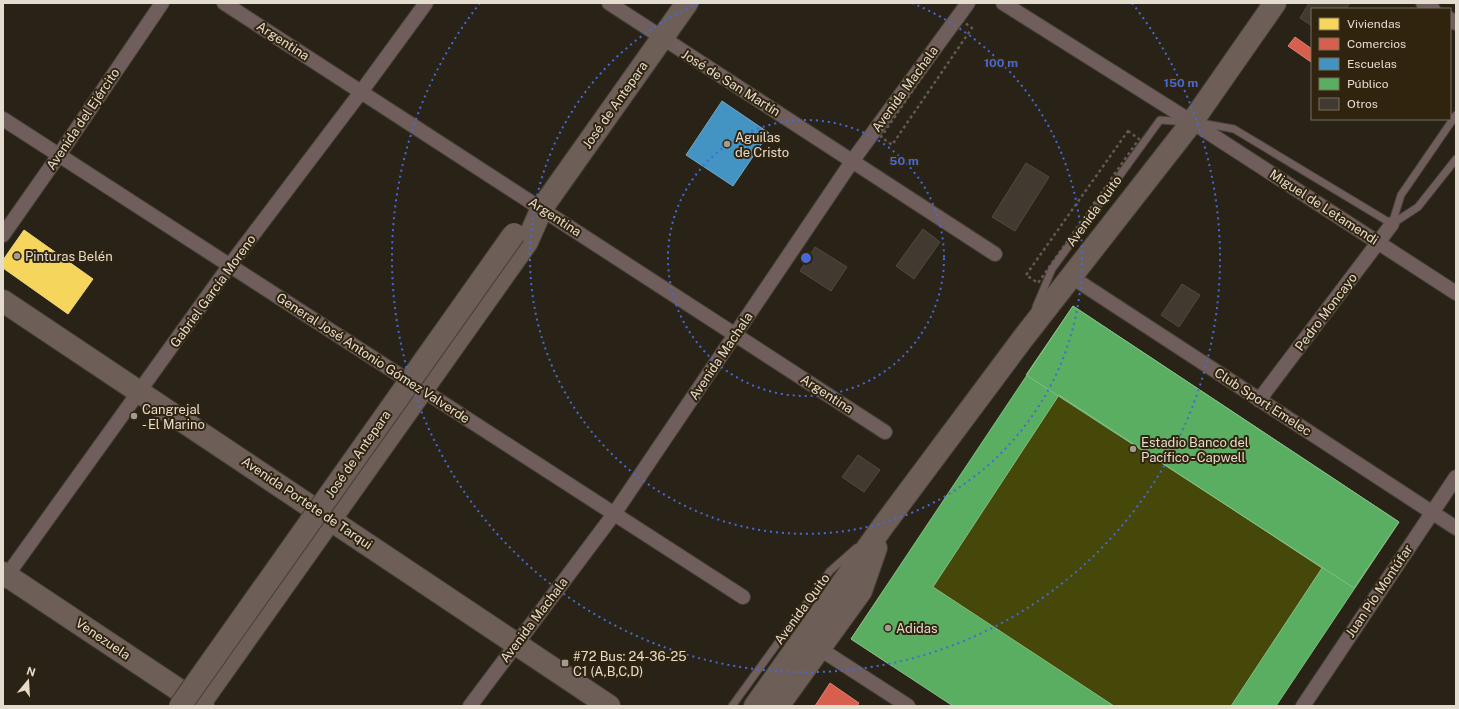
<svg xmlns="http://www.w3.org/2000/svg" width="1459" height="709" font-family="'Public Sans',sans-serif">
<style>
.green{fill:#464809}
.homes{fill:#f6d55c;stroke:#f1d77e}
.shops{fill:#d6604d;stroke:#da8574}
.schools{fill:#4393c3;stroke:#73a9c7}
.public{fill:#5aae61;stroke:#83bc82}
.building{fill:#403a30;stroke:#504a41}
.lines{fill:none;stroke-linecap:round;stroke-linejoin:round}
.service-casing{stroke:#453f36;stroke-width:9}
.minor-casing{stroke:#453f36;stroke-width:16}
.primary-casing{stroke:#453f36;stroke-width:24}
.path{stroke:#635852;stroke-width:2.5;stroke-dasharray:3 3;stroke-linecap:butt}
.service{stroke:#6f5e5c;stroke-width:7}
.minor{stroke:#6f5e5c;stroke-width:14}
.primary{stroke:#6d5e58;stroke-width:22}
.primary-bridge-casing{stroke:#453f36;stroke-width:24;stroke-linecap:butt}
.primary-bridge{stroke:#6d5e58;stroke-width:22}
.ring{fill:none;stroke:#456ad6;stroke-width:2;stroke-dasharray:2 4}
.poi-dot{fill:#a39b8f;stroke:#31240f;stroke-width:1.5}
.labels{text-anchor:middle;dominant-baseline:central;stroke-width:4;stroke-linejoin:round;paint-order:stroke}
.street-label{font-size:13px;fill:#e4dccf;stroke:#31240f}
.poi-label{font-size:13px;fill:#e4dccf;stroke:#31240f;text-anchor:start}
.centre{fill:#456ad6;stroke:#31240f;stroke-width:2}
.ring-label{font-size:12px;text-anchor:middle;font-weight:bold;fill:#456ad6;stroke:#31240f;stroke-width:4;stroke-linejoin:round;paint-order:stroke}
</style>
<rect width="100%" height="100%" fill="#292217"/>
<path class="green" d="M1073 306 1399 522 1276 706H953L851 639Z"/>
<path class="homes" d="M24 230 93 279 68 314 3 268V260Z"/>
<path class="shops" d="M1295 37 1312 49 1311 62 1288 46Z
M884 590 924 617 892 666 851 639Z
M830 683 859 703 857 706H815Z"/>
<path class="schools" d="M722 101 769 133 733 186 686 155Z"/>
<path class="public" d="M1073 306 1399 522 1276 706H1231L1322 568 1059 395 933 587 1114 706H953L851 639Z
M1073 306 1399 522 1354 588 1026 375Z"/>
<path class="building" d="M1309 3H1350L1346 9H1312V26L1300 18Z
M1026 163 1049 177 1015 231 992 217Z
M923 229 940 242 914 279 896 266Z
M815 247 847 267 831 291 800 271Z
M1182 284 1200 295 1179 327 1161 315Z
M858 455 880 470 864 492 842 477Z"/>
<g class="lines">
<defs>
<path id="service" d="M1201 123 1234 129 1392 224
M1392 224 1401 195 1456 115
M1392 224 1418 207 1456 159
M1036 307 1052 269 1160 120 1187 122
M732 706 830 571 856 548"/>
<path id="minor" d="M224 3 885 432
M609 3 995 254
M1003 3 1192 122 1456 293
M1423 3 1433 9
M1450 19 1456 23
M3 119 743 597
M3 235 59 155 162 3
M1070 276 1456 528
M1259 400 1392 224
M3 581 230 265 361 92 426 3
M820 649 908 706
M470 706 614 514 853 160 968 3
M1303 706 1456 477"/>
<path id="primary" d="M3 301 609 706
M3 573 203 706
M198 706 527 242 542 208 687 3
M755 706 883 526 1024 337 1192 122 1275 3
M778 706 861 591 876 548"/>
</defs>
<use href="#service" class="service-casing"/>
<use href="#minor" class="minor-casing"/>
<use href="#primary" class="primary-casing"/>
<path class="path" d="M961 20 972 28 892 145 881 137Z
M1128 131 1139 139 1038 283 1026 275Z"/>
<use href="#service" class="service"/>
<use href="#minor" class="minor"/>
<use href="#primary" class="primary"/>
<defs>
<path id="primary-bridge" d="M180 706 514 234"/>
</defs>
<use href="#primary-bridge" class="primary-bridge-casing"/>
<use href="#primary-bridge" class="primary-bridge"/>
</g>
<g class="ring">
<circle cx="806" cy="258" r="138"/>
<path d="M912 3A276 276 0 1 1 700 3"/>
<path d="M1132 3A414 414 0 1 1 480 3"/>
</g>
<g class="poi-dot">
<circle cx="727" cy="144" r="4"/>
<circle cx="17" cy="256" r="4"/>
<circle cx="134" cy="416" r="4"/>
<circle cx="1133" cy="449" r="4"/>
<circle cx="888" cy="628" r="4"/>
<rect x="561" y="659" width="8" height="8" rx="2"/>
</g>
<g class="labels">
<g class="street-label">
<text transform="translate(283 41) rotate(33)">Argentina</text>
<text transform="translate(731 83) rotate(32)">José de San Martín</text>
<text transform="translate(905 89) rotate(-54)">Avenida Machala</text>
<text transform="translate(615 105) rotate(-55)">José de Antepara</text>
<text transform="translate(83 119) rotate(-56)">Avenida del Ejército</text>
<text transform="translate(1324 207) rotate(33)">Miguel de Letamendi</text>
<text transform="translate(1094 211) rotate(-54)">Avenida Quito</text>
<text transform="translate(555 217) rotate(33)">Argentina</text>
<text transform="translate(213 291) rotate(-54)">Gabriel García Moreno</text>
<text transform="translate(1326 312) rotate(-53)">Pedro Moncayo</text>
<text transform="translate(721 356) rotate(-56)">Avenida Machala</text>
<text transform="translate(373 358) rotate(33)">General José Antonio Gómez Valverde</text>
<text transform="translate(827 394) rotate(33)">Argentina</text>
<text transform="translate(1263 402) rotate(33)">Club Sport Emelec</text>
<text transform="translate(358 454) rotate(-55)">José de Antepara</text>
<text transform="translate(307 503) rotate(34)">Avenida Portete de Tarqui</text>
<text transform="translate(1379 591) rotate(-56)">Juan Pío Montúfar</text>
<text transform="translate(802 609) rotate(-54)">Avenida Quito</text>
<text transform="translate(534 620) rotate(-53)">Avenida Machala</text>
<text transform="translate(103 639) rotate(34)">Venezuela</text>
</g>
<g class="poi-label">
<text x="735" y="137">Aguilas<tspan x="735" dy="15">de Cristo</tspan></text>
<text x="25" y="256">Pinturas Belén</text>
<text x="142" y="409">Cangrejal<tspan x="142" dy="15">- El Marino</tspan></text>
<text x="1141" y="442">Estadio Banco del<tspan x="1141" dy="15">Pacífico - Capwell</tspan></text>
<text x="896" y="628">Adidas</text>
<text x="573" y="656">#72 Bus: 24-36-25<tspan x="573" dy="15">C1 (A,B,C,D)</tspan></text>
</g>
</g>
<circle cx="806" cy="258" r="6" class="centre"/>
<g class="ring-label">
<text x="1001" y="67">100 m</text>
<text x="1181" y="87">150 m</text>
<text x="904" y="165">50 m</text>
</g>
<rect width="1459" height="709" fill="none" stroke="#e4dccf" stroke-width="8"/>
<rect x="1311" y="8" width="140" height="112" fill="#31240f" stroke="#796e5c"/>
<rect x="1319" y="18" width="20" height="12" fill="#f6d55c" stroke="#796e5c"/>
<text x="1347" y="28" font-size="12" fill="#e4dccf">Viviendas</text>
<rect x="1319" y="38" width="20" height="12" fill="#d6604d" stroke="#796e5c"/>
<text x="1347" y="48" font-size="12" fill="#e4dccf">Comercios</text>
<rect x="1319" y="58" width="20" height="12" fill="#4393c3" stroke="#796e5c"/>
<text x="1347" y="68" font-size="12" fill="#e4dccf">Escuelas</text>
<rect x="1319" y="78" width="20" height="12" fill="#5aae61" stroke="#796e5c"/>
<text x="1347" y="88" font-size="12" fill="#e4dccf">Público</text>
<rect x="1319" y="98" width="20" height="12" fill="#403a30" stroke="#796e5c"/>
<text x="1347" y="108" font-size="12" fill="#e4dccf">Otros</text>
<g transform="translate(28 681) rotate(18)" stroke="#31240f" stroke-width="3" paint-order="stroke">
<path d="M0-3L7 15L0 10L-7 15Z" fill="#e4dccf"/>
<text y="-6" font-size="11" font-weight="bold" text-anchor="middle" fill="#e4dccf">N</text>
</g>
</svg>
